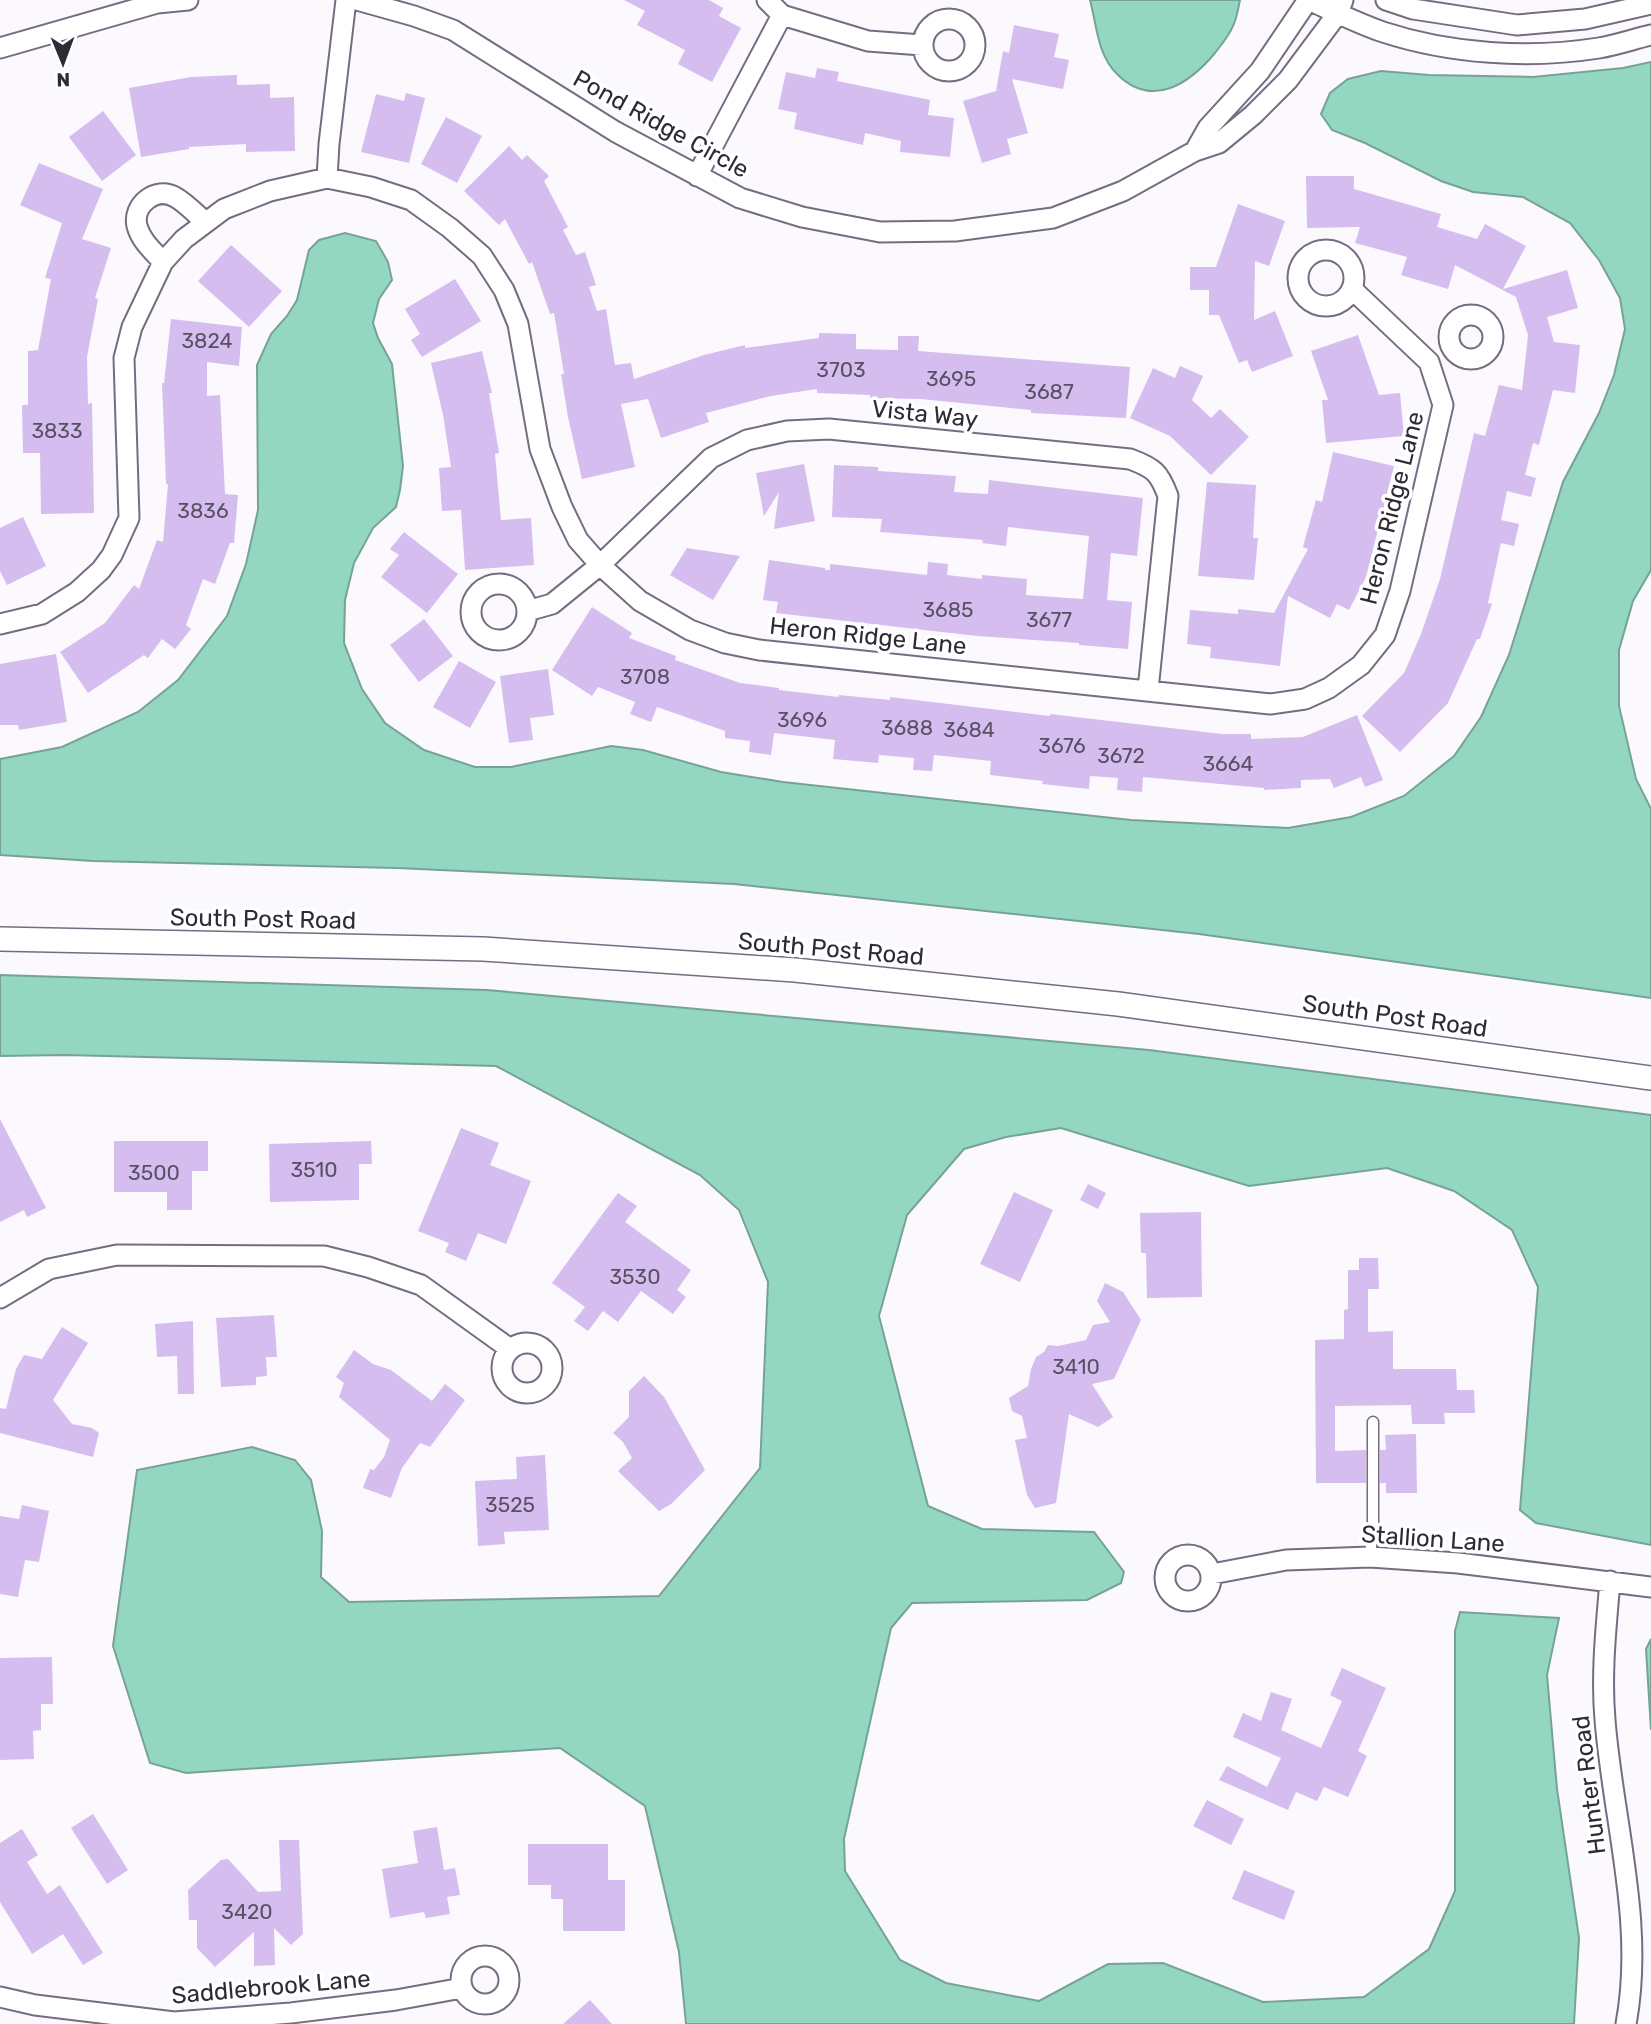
<svg xmlns="http://www.w3.org/2000/svg" width="1651" height="2024" font-family="Rubik,sans-serif">
<style>
.water{fill:#94d7c0;stroke:#76a396;stroke-width:2}
.building{fill:#d5bdf0}
.lines{fill:none;stroke-linecap:round;stroke-linejoin:round}
.service-casing{stroke:#766c81;stroke-width:13}
.minor-casing{stroke:#766c81;stroke-width:23}
.tertiary-casing{stroke:#766c81;stroke-width:26}
.service{stroke:#fff;stroke-width:10}
.minor{stroke:#fff;stroke-width:19}
.tertiary{stroke:#fff;stroke-width:23}
.labels{text-anchor:middle;dominant-baseline:central;stroke-width:7;stroke-linejoin:round;paint-order:stroke}
.number-label{font-size:21px;fill:#585063}
.street-label{font-size:24px;fill:#2f2b34;stroke:#fff}
</style>
<rect width="100%" height="100%" fill="#fbf9fe"/>
<path class="water" d="M1090 0H1240C1238 9 1237 18 1233 26 1229 36 1221 45 1215 53 1190 83 1153 109 1118 75 1097 55 1097 26 1090 0Z
M1651 62V570L1633 601 1619 650V706L1636 779 1651 809V998L1199 934 734 884 397 868 93 861 0 855V759L62 747 138 712 178 680 227 616 246 564 258 510 257 365 271 334 287 316 297 300 309 250 319 240 345 233 376 241 388 262 392 280 379 299 373 323 378 338 392 364 403 466 400 490 396 507 373 528 354 563 345 600 344 643 362 689 385 723 424 750 475 767H511L611 746 643 750 721 772 783 782 1131 820 1288 828 1351 817 1404 796 1454 756 1481 717 1509 655 1563 482 1599 413 1614 375 1625 329 1620 298 1599 260 1570 223 1523 197 1473 192 1441 181 1365 143 1332 130 1321 114 1330 93 1348 79 1381 71 1429 75 1533 77 1623 68Z
M0 975 487 990 1149 1050 1651 1115V1545L1536 1523 1520 1510 1538 1287 1512 1230 1454 1191 1387 1168 1249 1186 1061 1128 1006 1137 964 1149 907 1215 879 1316 928 1506 982 1529 1094 1532 1124 1572 1121 1583 1087 1600 912 1603 891 1628 844 1839 845 1871 900 1960 946 1983 1039 2001 1108 1964 1163 1963 1263 2002 1364 1997 1429 1949 1455 1891V1631L1460 1612 1559 1618 1547 1675 1557 1789 1579 1938 1574 2024H686L679 1952 645 1806 560 1748 186 1773 150 1763 113 1646 137 1470 252 1447 295 1460 311 1480 322 1531 321 1577 349 1602 659 1596 760 1468 768 1282 739 1210 700 1175 496 1066 65 1055 0 1056Z
M1651 1639V1730L1646 1649Z"/>
<path class="building" d="M624 0H709L723 8 719 16 741 28 712 82 678 64 685 50 637 25 645 11Z
M1014 25 1059 34 1054 57 1069 60 1063 89 1012 79 1028 133 1007 139 1011 154 982 163 963 101 996 91 1003 51 1009 53Z
M817 68 839 72 837 81 930 100 928 115 954 118 950 157 900 152 901 141 865 133 863 145 794 129 797 113 778 109 786 72 815 78Z
M237 75V85L270 84V98L294 97 295 151 246 152V144L189 147V149L141 157 129 88 191 77Z
M406 93 425 98 409 163 361 152 376 94 404 101Z
M103 111 136 155 102 181 69 137Z
M446 117 482 136 457 183 421 164Z
M509 146 522 160 527 155 549 176 544 181 568 227 563 230 576 255 585 252 596 285 589 287 597 311 606 309 615 365 631 363 634 379 704 355 745 345V348L819 338V333L856 334V349L898 350V336H919L918 351 1130 367 1126 418 1031 413V410L921 399 870 398V395L817 393V389L771 396 706 413 709 422 661 438 648 399 621 404 635 467 582 479 568 417 561 374H564L554 313 550 314 532 262 529 264 505 219 499 225 464 191Z
M39 163 103 189 82 239 111 248 95 298 98 299 87 357 88 404 92 403 94 513 41 514 40 453H23L22 405H28V351L38 350 51 279 45 278 62 223 20 205Z
M1306 176H1354V189L1441 214 1437 227 1477 239 1485 224 1526 246 1503 289 1567 270 1578 308 1547 317 1554 342 1580 345 1575 393 1553 390 1539 445 1533 443 1525 475 1536 478 1531 497 1507 491 1501 520 1519 524 1514 546 1501 543 1488 603 1492 604 1480 639H1477L1448 703 1400 752 1362 716 1404 673 1421 634 1440 579 1474 433 1485 436 1499 385 1522 390 1528 335 1516 297 1455 265 1448 289 1401 275 1407 257 1355 243 1360 227 1307 228Z
M1238 204 1285 221 1269 266 1255 261 1254 320 1275 311 1293 356 1252 372 1247 360 1239 363 1219 315H1209V290H1190V267H1216Z
M231 245 282 291 249 327 198 281Z
M455 279 481 321 422 357 411 340 420 334 405 309Z
M171 319 242 327 239 366 207 362V396L220 395 225 494 238 495 234 543H230L215 584 203 579 186 625 191 629 175 649 162 639 148 658 144 655 88 693 60 652 105 623 134 585 139 589 157 540 163 542 168 484H166L162 383H164Z
M1358 335 1379 395 1400 393 1404 436 1326 443 1322 400H1328L1311 351Z
M482 351 492 393H489L499 453 495 454 501 520 531 518 534 565 465 570 461 510 442 511 439 468 451 467 443 415 431 363Z
M1180 366 1203 376 1192 400 1211 418 1220 409 1249 437 1211 475 1170 436 1130 418 1153 368 1175 378Z
M1333 452 1394 466 1366 577 1349 610 1337 604 1330 618 1288 596 1280 666 1210 658 1211 647 1187 644 1190 610 1238 614V609L1274 613 1308 549 1303 547 1316 500 1322 502Z
M804 464 815 521 774 529 779 492 764 516 756 473Z
M834 465 878 467V471L956 476 954 492 988 494 989 480 1143 498 1137 556 1111 553 1107 600 1132 602 1128 649 1079 645V643L977 636 776 613 778 602 763 600 769 560 825 568V570H830V564L927 575 928 562 948 564 947 575 982 579V575L1027 579 1026 595 1083 599 1089 536 1008 527 1006 546 982 543 983 540 880 532 882 519 832 517Z
M1207 482 1256 485 1253 538H1258L1254 580 1198 576Z
M23 517 46 566 7 585 0 571V528Z
M404 532 458 574 427 613 381 577 399 555 390 549Z
M687 548 740 556 713 600 670 575Z
M592 607 632 633 629 638 676 656 675 660 740 683 779 688V690L839 697V695L890 700V697L1050 716V714L1222 734H1251V739L1303 737 1357 715 1383 780 1365 787 1361 777 1334 788 1330 779 1301 780V788L1264 790V788L1143 777 1142 792 1117 790 1118 778 1090 776 1089 789 1042 784 1043 781 990 775 991 761 934 755 932 771 913 770 914 758 879 755 878 763 833 759 835 740 774 733 771 755 749 752 750 741 725 738V731L657 707 651 722 630 714 635 702 598 687 592 696 552 670Z
M424 619 453 656 419 682 390 645Z
M56 654 67 722 19 730 18 725H0V664Z
M459 661 496 682 470 728 433 707Z
M548 669 554 715 530 718 533 740 509 743 500 676Z
M0 1119 46 1208 27 1217 24 1210 0 1222Z
M461 1128 499 1143 490 1165 531 1181 506 1244 478 1233 466 1261 445 1252 449 1243 418 1231Z
M114 1141H208V1171H192V1210H167V1192H114Z
M371 1141 372 1164H359V1200L270 1202 269 1144Z
M1088 1184 1106 1193 1098 1209 1080 1200Z
M1014 1192 1053 1210 1020 1282 980 1264Z
M618 1193 637 1206 625 1222 691 1270 677 1290 686 1297 673 1314 641 1291 618 1322 603 1311 588 1331 574 1321 585 1307 552 1283Z
M1201 1212 1202 1297 1147 1298 1146 1253H1141L1140 1213Z
M1359 1258H1378L1379 1289H1368V1332L1393 1331V1369H1456L1457 1390H1474L1475 1413H1444L1445 1424H1412L1411 1405 1335 1406V1451L1366 1450V1483H1316L1315 1340 1344 1339V1310L1348 1309V1270H1359Z
M1105 1283 1123 1292 1141 1320 1114 1379 1092 1384 1113 1417 1098 1427 1069 1414 1056 1503 1035 1508 1027 1495 1015 1440 1027 1438 1022 1416 1012 1411 1009 1398 1028 1386 1031 1369 1036 1357 1044 1352 1048 1345 1058 1346 1086 1340 1093 1325 1110 1322 1097 1301Z
M274 1315 277 1357H266L267 1376 256 1377V1385L221 1387 216 1318Z
M193 1321 194 1394H178L177 1356 157 1357 155 1324Z
M62 1327 88 1343 53 1400 72 1424 92 1428 99 1433 93 1457 0 1433V1408L6 1409 16 1369 24 1355 42 1359Z
M354 1350 373 1364 391 1370 432 1401 445 1384 465 1400 430 1447 420 1443 402 1468 391 1498 363 1488 370 1469 374 1470 384 1457 390 1440 339 1397 344 1383 336 1377Z
M644 1376 664 1397 705 1470 671 1504 659 1511 618 1471 632 1458 623 1442 613 1433 629 1417V1391Z
M1416 1434 1417 1493H1386V1483H1380V1450H1386L1385 1435Z
M545 1455 549 1530 504 1532 505 1544 478 1546 475 1481 517 1479 516 1457Z
M22 1505 49 1511 39 1562 25 1560 18 1597 0 1594V1516L19 1519Z
M52 1657 53 1704H41V1730L33 1731 34 1759 0 1760V1658Z
M1342 1668 1386 1688 1358 1751 1367 1756 1348 1797 1324 1787 1317 1801 1296 1792 1288 1810 1219 1780 1227 1766 1267 1787 1281 1758 1233 1737 1243 1713 1261 1721 1271 1692 1292 1699 1281 1730 1321 1748 1342 1701 1330 1695Z
M1207 1800 1244 1819 1231 1845 1193 1826Z
M93 1814 128 1870 107 1884 71 1828Z
M437 1827 444 1870 455 1868 460 1895 447 1897 450 1914 426 1918 424 1912 390 1918 382 1869 418 1863 413 1831Z
M22 1829 38 1855 27 1862 47 1894 60 1885 103 1953 83 1965 63 1934 32 1954 0 1902V1843Z
M279 1840H299L303 1934 291 1945 274 1928 275 1965 254 1966V1932L215 1967 197 1948V1920H189L188 1890 221 1860 228 1859 258 1892 281 1891Z
M528 1844H608V1880H625V1931H563V1899H551V1885H528Z
M1244 1870 1295 1891 1284 1920 1232 1899Z
M590 2000 612 2024H563Z"/>
<g class="lines">
<defs>
<path id="service" d="M1370 1557 1373 1525V1422"/>
<path id="minor" d="M357 0 414 16 453 30 616 132 740 198 802 217 880 232 955 231 1053 218 1123 191 1195 151 1219 143 1253 115 1288 80 1338 13 1343 0
M767 0 782 15 868 41 922 45
M1309 0C1333 11 1357 23 1383 32 1450 54 1529 59 1599 48 1617 45 1634 39 1651 35
M1386 0 1413 9 1517 25 1585 19 1651 4
M923 45a26 26 0 1 1 52 0a26 26 0 1 1-52 0Z
M0 48 157 3 188 0
M1195 151 1208 128 1260 71 1308 0
M697 176 782 15
M327 178 329 144 346 0
M1298 278a28 28 0 1 1 56 0a28 28 0 1 1-56 0Z
M163 262C153 251 141 241 137 226 132 205 156 186 175 197 186 203 196 214 205 222
M1449 337a22 22 0 1 1 44 0a22 22 0 1 1-44 0Z
M471 612a28 28 0 1 1 56 0a28 28 0 1 1-56 0Z
M527 611 552 604 600 565 711 458 747 440 787 431 829 429 1130 459C1154 468 1159 472 1168 496L1148 690
M0 624 42 614 77 592 101 570 112 555 129 518 124 358 132 327 163 262 184 239 224 209 270 191 327 178 371 187 411 200 450 228 482 256 504 290 518 324 540 449 562 507 578 540 600 565 640 601 690 630 725 643 759 650 1270 704 1305 699 1329 688 1361 665 1385 635 1400 591 1443 405 1429 362 1353 290
M0 1298 49 1269 117 1255 324 1256 368 1267 421 1285 510 1349
M502 1368a25 25 0 1 1 50 0a25 25 0 1 1-50 0Z
M1165 1578a23 23 0 1 1 46 0a23 23 0 1 1-46 0Z
M1212 1574 1286 1560 1370 1557 1458 1563 1651 1587
M1610 1581C1606 1628 1601 1674 1605 1720 1613 1821 1645 1923 1626 2024
M461 1980a24 24 0 1 1 48 0a24 24 0 1 1-48 0Z
M0 1997 35 2005 174 2022 291 2013 396 2000 462 1988"/>
<path id="tertiary" d="M0 939 483 949 795 970 1118 1004 1651 1078"/>
</defs>
<use href="#service" class="service-casing"/>
<use href="#minor" class="minor-casing"/>
<use href="#tertiary" class="tertiary-casing"/>
<use href="#service" class="service"/>
<use href="#minor" class="minor"/>
<use href="#tertiary" class="tertiary"/>
</g>
<g class="labels">
<g class="number-label">
<text x="207" y="340">3824</text>
<text x="841" y="369">3703</text>
<text x="951" y="378">3695</text>
<text x="1049" y="391">3687</text>
<text x="57" y="430">3833</text>
<text x="203" y="510">3836</text>
<text x="948" y="609">3685</text>
<text x="1049" y="619">3677</text>
<text x="645" y="676">3708</text>
<text x="802" y="719">3696</text>
<text x="907" y="727">3688</text>
<text x="969" y="729">3684</text>
<text x="1062" y="745">3676</text>
<text x="1121" y="755">3672</text>
<text x="1228" y="763">3664</text>
<text x="314" y="1169">3510</text>
<text x="154" y="1172">3500</text>
<text x="635" y="1276">3530</text>
<text x="1076" y="1366">3410</text>
<text x="510" y="1504">3525</text>
<text x="247" y="1911">3420</text>
</g>
<g class="street-label">
<text transform="translate(661 124) rotate(29)">Pond Ridge Circle</text>
<text transform="translate(925 414) rotate(6)">Vista Way</text>
<text transform="translate(1392 508) rotate(-76)">Heron Ridge Lane</text>
<text transform="translate(868 636) rotate(6)">Heron Ridge Lane</text>
<text transform="translate(263 919) rotate(1)">South Post Road</text>
<text transform="translate(831 949) rotate(5)">South Post Road</text>
<text transform="translate(1395 1016) rotate(8)">South Post Road</text>
<text transform="translate(1433 1539) rotate(4)">Stallion Lane</text>
<text transform="translate(1589 1785) rotate(-97)">Hunter Road</text>
<text transform="translate(271 1987) rotate(-5)">Saddlebrook Lane</text>
</g>
</g>
<g transform="translate(63 63) rotate(179)" stroke="#ffffff" stroke-width="5" paint-order="stroke">
<path d="M0-5L12 26L0 18L-12 26Z" fill="#2f2b34"/>
<text y="-10" font-size="19" font-weight="bold" text-anchor="middle" fill="#2f2b34">N</text>
</g>
</svg>
